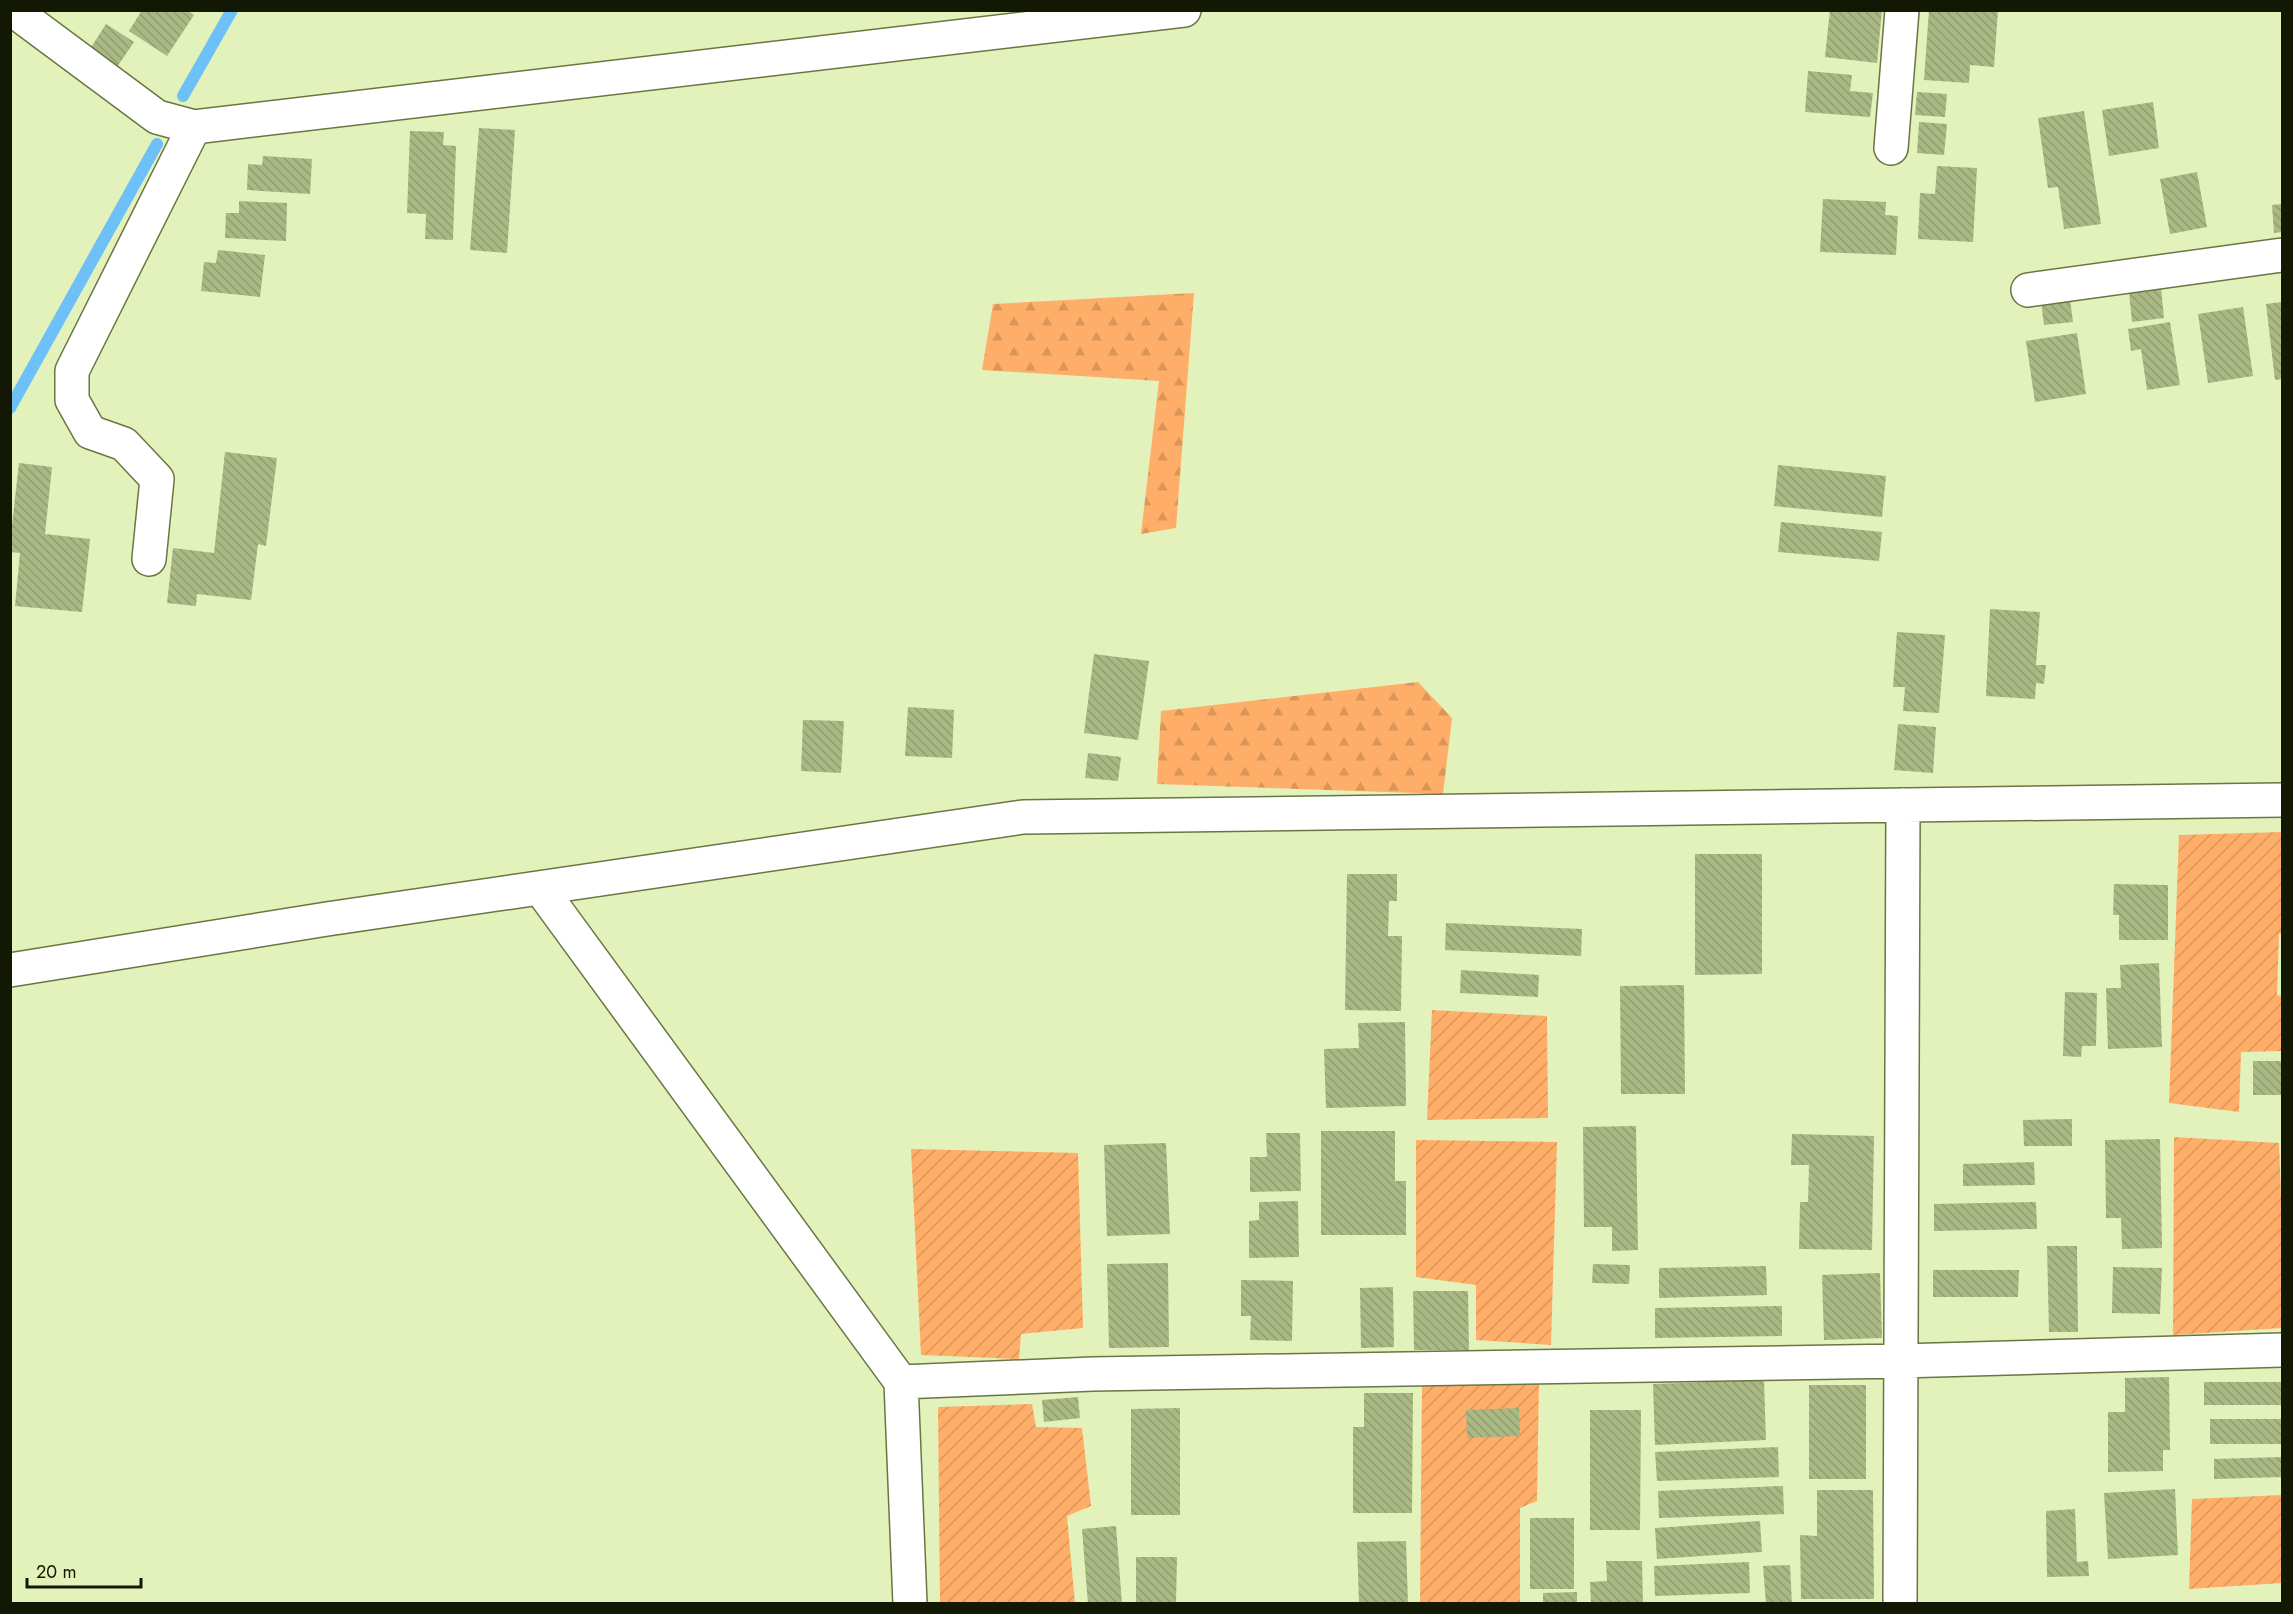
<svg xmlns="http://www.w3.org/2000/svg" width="2293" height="1614" font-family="Jost,sans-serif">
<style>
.forest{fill:url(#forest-firs)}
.garden{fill:url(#garden-furrows)}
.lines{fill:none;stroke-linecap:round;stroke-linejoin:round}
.stream{stroke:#6dc0f8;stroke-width:12}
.building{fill:url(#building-back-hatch)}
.minor-casing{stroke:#697643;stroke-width:36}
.minor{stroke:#fff;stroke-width:33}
</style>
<defs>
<pattern id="forest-firs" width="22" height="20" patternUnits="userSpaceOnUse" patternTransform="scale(1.5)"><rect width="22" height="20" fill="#ffae69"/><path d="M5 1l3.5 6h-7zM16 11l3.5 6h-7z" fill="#da9559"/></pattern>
<pattern id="garden-furrows" width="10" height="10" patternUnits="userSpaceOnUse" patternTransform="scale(1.5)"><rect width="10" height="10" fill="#ffae69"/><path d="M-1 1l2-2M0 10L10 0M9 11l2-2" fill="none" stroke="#da9559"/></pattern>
<pattern id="building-back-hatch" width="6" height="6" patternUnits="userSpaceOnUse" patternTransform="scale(1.5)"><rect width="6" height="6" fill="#aab883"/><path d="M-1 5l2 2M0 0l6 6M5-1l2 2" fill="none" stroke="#919d70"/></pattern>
</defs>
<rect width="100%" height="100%" fill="#e3f2ba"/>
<path class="forest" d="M1194 293 1176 528 1141 534 1159 381 982 370 993 304Z
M1418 682 1452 718 1443 794 1157 784 1161 711Z"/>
<path class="garden" d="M2282 832V934H2279L2277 995 2282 996V1051L2241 1052 2239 1112 2169 1103 2179 835Z
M1432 1010 1547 1016 1548 1118 1427 1120Z
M2174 1137 2279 1143 2282 1221V1328L2173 1335Z
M1416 1140 1557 1142 1551 1345 1476 1340V1285L1416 1277Z
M911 1149 1078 1153 1083 1328 1021 1334 1019 1359 921 1355Z
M1539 1382 1537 1501 1520 1508V1603L1420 1604 1422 1384Z
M1032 1404 1036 1427 1082 1428 1091 1506 1067 1516 1075 1603H940L938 1407Z
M2282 1495V1583L2189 1589 2192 1499Z"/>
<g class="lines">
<path class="stream" d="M183 96 232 10
M10 408 157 144"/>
</g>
<path class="building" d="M142 10H187L194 15 167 56 129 31Z
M1830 10H1882L1877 63 1825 57Z
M1929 10H1998L1994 67 1970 65 1969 83 1924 80Z
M106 24 134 42 117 67 90 49Z
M1808 71 1852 75 1850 91 1873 93 1870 117 1805 112Z
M1917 92 1947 94 1945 117 1915 115Z
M2153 102 2159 148 2109 156 2102 110Z
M2084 111 2101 224 2064 229 2058 187 2048 188 2038 118Z
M1919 122 1947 124 1944 155 1917 153Z
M479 128 515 130 507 253 470 250Z
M410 131 444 132 443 145 456 146 453 240 425 239 426 214 407 213Z
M263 156 312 159 310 194 247 190 248 164 262 165Z
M1937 166 1977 168 1973 242 1918 239 1920 193 1935 194Z
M2197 172 2207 227 2170 234 2160 179Z
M1823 199 1886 202 1885 215 1898 216 1896 255 1820 252Z
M239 201 287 203 286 241 225 238 226 213H239Z
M2282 204V232L2274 233 2272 205Z
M218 250 265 255 260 297 201 291 204 262 216 263Z
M2161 288 2164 318 2132 322 2129 292Z
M2070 299 2073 322 2044 325 2041 302Z
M2282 302V379L2275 380 2266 304Z
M2243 307 2253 376 2208 383 2198 314Z
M2170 322 2180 385 2147 390 2141 349 2131 351 2128 329Z
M2077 333 2086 394 2035 402 2026 341Z
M225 452 277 458 266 546 258 544 251 600 197 594 196 606 167 603 173 548 214 553Z
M19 463 52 467 45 534 90 539 82 612 15 606 20 553 10 552V543Z
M1778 465 1886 476 1882 517 1774 506Z
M1781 522 1882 532 1879 561 1778 552Z
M1990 609 2040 612 2036 665H2046L2044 684 2036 683 2035 699 1986 696Z
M1897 632 1945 635 1939 713 1903 711 1905 687H1893Z
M1094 654 1149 661 1138 740 1084 733Z
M908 707 954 710 952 758 905 756Z
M803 720 844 721 841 773 801 771Z
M1898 724 1936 727 1933 773 1894 770Z
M1088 753 1121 757 1118 781 1085 778Z
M1695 854H1762V974L1695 975Z
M1347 874H1397V901H1389L1388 936H1402L1401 1011 1345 1010Z
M2114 884 2168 885V940H2119V915H2113Z
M1446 923 1582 929 1581 956 1445 950Z
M2159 963 2162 1047 2108 1049 2106 988H2121L2120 965Z
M1461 970 1539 975 1538 997 1460 993Z
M1684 985 1685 1094H1621L1620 986Z
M2065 992 2097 993 2096 1046H2082L2081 1057 2063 1056Z
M1405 1022 1406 1106 1326 1108 1324 1049 1359 1048 1358 1023Z
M2253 1061H2282V1095H2253Z
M2072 1119V1146H2024L2023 1120Z
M1636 1126 1638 1250 1612 1251V1227H1584L1583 1127Z
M1321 1131H1395V1181H1406V1235H1321Z
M1266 1133H1300L1301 1191 1250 1192V1157H1267Z
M1792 1134 1874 1136 1872 1250 1799 1249 1800 1202H1808L1809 1165H1791Z
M2160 1139 2162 1248 2122 1249 2121 1218H2106L2105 1140Z
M1166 1143 1170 1234 1107 1236 1104 1145Z
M2034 1162 2035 1185 1963 1186V1164Z
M1298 1201 1299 1257 1249 1258V1221L1259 1220V1202Z
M2036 1202 2037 1229 1934 1231V1204Z
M2047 1246H2077L2078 1332H2049Z
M1168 1263 1169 1347 1109 1348 1107 1264Z
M1593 1264 1630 1265 1629 1284 1592 1283Z
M1766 1266 1767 1295 1659 1298V1268Z
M2113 1267 2162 1268 2160 1314 2112 1313Z
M1933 1270H2019L2018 1297H1933Z
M1880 1273 1882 1338 1824 1340 1822 1275Z
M1241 1280 1293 1281 1292 1341 1250 1340 1251 1316H1241Z
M1393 1287 1394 1347 1361 1348 1360 1288Z
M1413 1291H1468L1469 1350H1414Z
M1782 1306V1336L1655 1338V1308Z
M2169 1377 2170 1450H2163V1471L2108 1472V1412H2125V1378Z
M1764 1380 1766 1440 1655 1445 1653 1384Z
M2204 1382H2282V1405H2204Z
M1809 1385H1866V1479H1809Z
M1364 1393H1413L1412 1513H1353V1427H1364Z
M1078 1397 1080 1418 1044 1422 1042 1400Z
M1180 1408V1515H1131V1409Z
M1519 1408 1520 1436 1467 1438 1466 1410Z
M1590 1410H1641L1640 1530H1590Z
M2210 1419H2282V1444H2210Z
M1778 1447 1779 1477 1657 1481 1655 1452Z
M2282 1457V1477L2214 1479V1459Z
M1783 1486 1784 1514 1659 1518 1658 1491Z
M2175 1489 2178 1555 2108 1559 2104 1493Z
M1817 1490H1873L1874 1599H1801L1800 1535 1817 1536Z
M2075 1509 2077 1562 2088 1561 2089 1576 2047 1577 2046 1511Z
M1530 1518H1574V1589H1530Z
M1760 1521 1762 1552 1657 1559 1655 1528Z
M1116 1526 1122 1604H1088L1082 1529Z
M1406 1541 1408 1604H1359L1357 1542Z
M1136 1557H1177L1176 1604H1136Z
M1606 1561H1642L1643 1604H1591L1590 1582 1607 1581Z
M1749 1562 1750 1593 1655 1596 1654 1566Z
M1790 1565 1792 1604H1766L1763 1566Z
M1577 1592V1604H1543V1593Z"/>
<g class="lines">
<defs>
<path id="minor" d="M13 10 157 117 194 127 1184 10
M1891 148 1902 10
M2028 290 2282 255
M149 559 157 479 124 444 90 432 72 400V371L194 127
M540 888 901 1382 910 1604
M10 970 327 919 1023 817 2282 800
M901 1382 1093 1374 1900 1361 2282 1350
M1900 1604 1903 805"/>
</defs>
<use href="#minor" class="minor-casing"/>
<use href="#minor" class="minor"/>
</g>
<rect width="2293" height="1614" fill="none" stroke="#131804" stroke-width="24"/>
<path d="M27 1578v9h114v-9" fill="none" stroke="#131804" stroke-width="3"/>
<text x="36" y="1578" font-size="18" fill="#131804" stroke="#e3f2ba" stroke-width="4.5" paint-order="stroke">20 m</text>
</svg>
